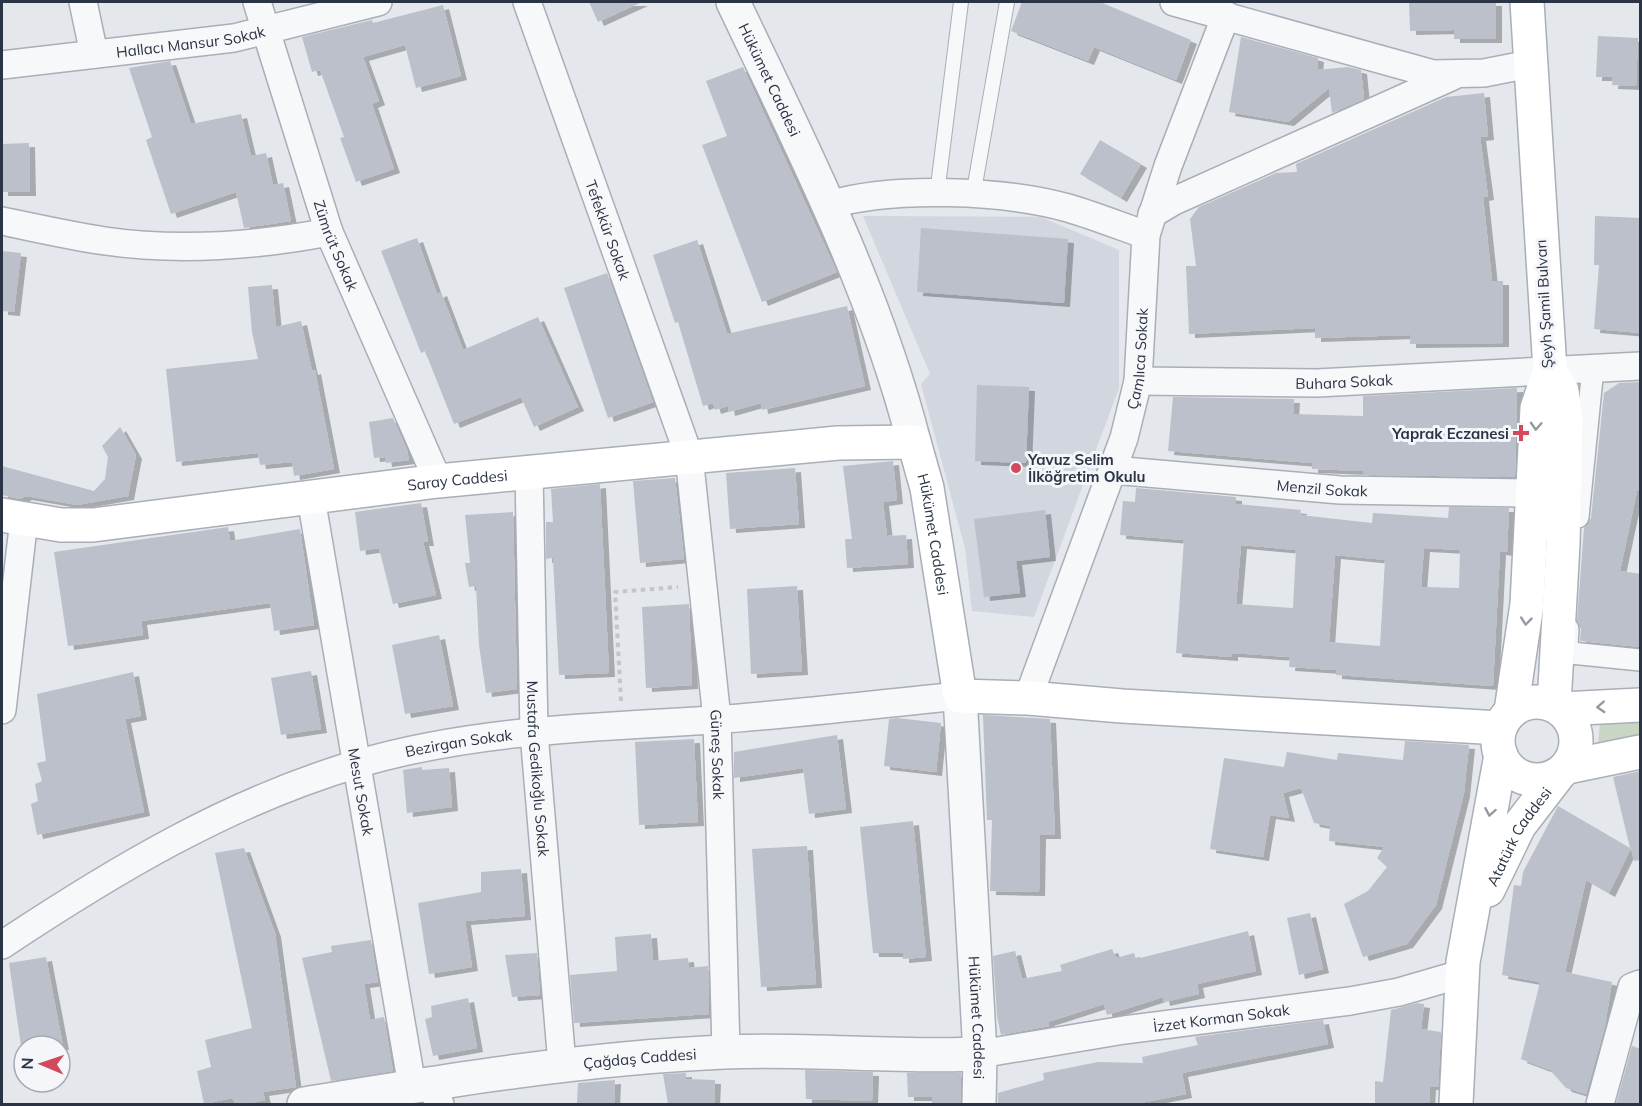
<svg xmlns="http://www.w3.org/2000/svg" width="1642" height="1106" font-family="Mulish,sans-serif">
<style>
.built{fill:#d2d6de}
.green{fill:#c9d6c5}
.building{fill:#bbc0ca;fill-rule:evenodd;filter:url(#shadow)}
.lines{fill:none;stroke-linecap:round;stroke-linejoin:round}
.service-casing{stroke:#a9aeb7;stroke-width:16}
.pedestrian-casing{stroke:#a9aeb7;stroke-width:24}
.minor-casing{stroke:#a9aeb7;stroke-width:30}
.tertiary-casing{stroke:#a9aeb7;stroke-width:36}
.secondary-casing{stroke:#a9aeb7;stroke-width:36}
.path{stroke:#c2c5cb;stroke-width:4;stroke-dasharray:4.5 4.5;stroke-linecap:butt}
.service{stroke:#f7f8fa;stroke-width:14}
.pedestrian{stroke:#f7f8fa;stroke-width:21}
.minor{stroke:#f7f8fa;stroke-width:27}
.tertiary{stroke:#f7f8fa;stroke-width:33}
.secondary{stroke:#fff;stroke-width:33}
.oneway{stroke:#959aa2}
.poi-dot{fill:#d1495b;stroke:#f4f6f9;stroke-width:2}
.labels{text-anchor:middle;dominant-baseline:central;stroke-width:6;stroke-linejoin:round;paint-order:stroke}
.street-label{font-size:15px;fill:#2b3445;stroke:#f4f6f9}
.poi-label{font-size:15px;font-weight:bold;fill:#2b3445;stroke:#f4f6f9;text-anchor:end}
</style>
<defs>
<filter id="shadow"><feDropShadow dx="6" dy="4" stdDeviation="0" flood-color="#0004"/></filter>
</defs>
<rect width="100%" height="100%" fill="#e4e7ec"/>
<path class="built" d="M863 216 1041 217 1119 250V388L1034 617 972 611 965 548 921 384 930 374Z"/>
<path class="green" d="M1640 722V738L1598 745 1600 723Z"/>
<path class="building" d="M589 2H642L598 22Z
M1022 2H1100L1191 40 1176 80 1094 47 1088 61 1011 31Z
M1409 2H1496V39H1454V30L1410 31Z
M443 5 461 76 416 88 405 45 363 57 379 101 372 104 394 169 356 182 340 138 344 137 320 70 312 72 302 37 372 20 373 23Z
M1598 36 1638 38 1636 86 1612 85 1613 77H1596Z
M1241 37 1318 58 1317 70 1348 67 1361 70 1364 99 1332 113 1329 88 1288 122 1229 112Z
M170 61 191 124 241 114 251 156 266 153 273 185 283 183 291 221 244 228 236 192 171 214 146 140 152 137 129 68Z
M743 67 837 272 762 302 702 145 727 136 706 81Z
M1484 93 1488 136 1480 137 1488 196 1483 197 1492 281H1503V343L1410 344V335L1315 338V328L1189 334 1186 266H1196L1190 219 1199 207 1276 173 1297 172 1296 164 1446 97Z
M1100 140 1141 164 1121 198 1080 174Z
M29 143 30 192H2V144Z
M1595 216 1641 218V333L1594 329 1599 265H1594Z
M921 228 1068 239 1064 303 917 292Z
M417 238 437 294 441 292 463 350 538 317 578 407 534 427 521 397 454 424 425 351 421 353 381 251Z
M697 240 727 334 847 306 865 386 762 410 761 403 729 412 728 406 715 410 713 403 703 406 678 322 675 323 653 255Z
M2 251 21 253 14 312 2 311Z
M607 273 653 402 608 418 564 288Z
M272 285 276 327 301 321 312 371 315 370 334 469 294 476 292 462 260 465 258 453 176 462 166 369 258 359 252 332 248 287Z
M1641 382V491H1637L1620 571 1641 574V647L1580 641 1581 629 1577 621 1584 528 1591 518 1604 393 1619 383Z
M977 385 1029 387 1026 463 975 461Z
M1517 388 1515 476 1510 477 1363 475V471L1312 469V463L1168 451 1173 397 1294 399 1293 414 1363 416V396Z
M393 418 407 450 409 460 386 463 385 457 374 458 369 422Z
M120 427 136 455 128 496 77 505 26 496 20 499 2 495V466L94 491 105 479 108 457 102 446Z
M893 461 897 500 883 502 887 536 906 535 908 564 847 568 845 539H852L843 466Z
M795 468 799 524 730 529 726 473Z
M675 478 684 559 640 563 633 481Z
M600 484 609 673 559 675 553 558 546 559V522H553L551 489Z
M1136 488 1236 497V504L1301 510 1300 515 1372 523 1373 513 1448 518 1449 507 1509 508 1507 552 1500 551 1493 686 1336 675V670L1289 667 1290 657 1232 653V657L1176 653 1184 540 1120 535 1123 501 1135 502ZM1241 545 1296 550 1293 608 1236 604ZM1424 548 1460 550 1459 588 1421 587ZM1335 555 1385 560 1380 646 1329 642Z
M421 503 428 542H423L436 595 393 604 379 548 360 551 355 512Z
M1045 510 1050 557 1016 561 1020 593 984 597 974 519Z
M513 512 517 689 486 693 479 645 476 586 469 587 465 563H470L465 515Z
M228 527 230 541 300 529 314 625 274 631 270 603 141 621 143 635 68 646 54 552Z
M797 586 802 671 751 674 747 589Z
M689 604 692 685 646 688 642 607Z
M439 635 453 706 405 714 392 645Z
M311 671 321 729 281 735 271 678Z
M133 672 141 716 125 719 144 812 37 835 31 804 38 801 35 784 42 781 37 763 46 761 37 694Z
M983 715 1050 719 1055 835H1040L1039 892 990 891 992 820H987Z
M897 718 941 723 936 772 884 766 889 719Z
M837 735 846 809 809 814 803 768 734 778V752Z
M694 739 698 822 639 825 635 742Z
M1405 741 1469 745 1464 793 1436 905 1407 944 1363 957 1344 904 1368 891 1387 867 1377 858 1384 847 1329 841 1330 826 1314 823 1301 788 1283 793 1289 818 1270 815 1263 857 1210 849 1224 758 1284 767 1287 752 1337 760 1338 753 1403 760Z
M422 767V770L449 768 452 807 407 813 403 770Z
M1641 771V860L1634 861 1631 848 1609 893 1586 880 1565 972 1612 982 1605 1026 1586 1094 1566 1088 1550 1070 1521 1059 1540 982 1502 975 1514 885 1521 886 1523 872 1558 806 1630 848 1613 777Z
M913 821 926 957 903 959V953H873L860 827Z
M807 846 816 984 761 987 752 849Z
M244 848 275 933 296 1087 263 1092 265 1100 246 1104H236L232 1098 204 1104 197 1071 211 1067 205 1040 252 1028 215 853Z
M521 869 525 916 465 921 472 967 429 974 418 903 481 892V872Z
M1310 913 1323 969 1299 975 1287 918Z
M1248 931 1256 971 1197 984 1199 994 1164 1002 1163 997 1107 1015 1104 1004 1048 1022 1049 1026 1001 1035 997 1016 993 956 1015 951 1022 979 1062 971 1060 965 1112 949 1116 958 1134 953 1136 959Z
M651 934 653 961 688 958 689 968 708 966 709 1014 574 1023 570 975 617 971 615 937Z
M371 940 378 982 364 984 370 1020 384 1017 393 1071 331 1081 302 958 332 952 331 946Z
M537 953 540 995 512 997 505 955Z
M46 957 63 1046H21L9 963Z
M468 998 477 1048 433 1056 425 1019 432 1017 431 1006Z
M1417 1003 1424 1004 1421 1029 1441 1032 1438 1087 1430 1086 1429 1104H1375V1081L1383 1082 1391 1010Z
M1323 1020 1328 1044 1182 1073 1186 1094 1135 1104H998V1093L1044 1080 1043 1073 1098 1062 1143 1063 1142 1057 1198 1045 1195 1037Z
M1632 1046 1641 1049V1104H1616Z
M805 1070 873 1072 872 1101 806 1099Z
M686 1073V1079L715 1080 714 1104H668L663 1074Z
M907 1073H961L960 1104H932V1097H908Z
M615 1080 614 1104H577L578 1083Z"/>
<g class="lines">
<defs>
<path id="service" d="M937 194 961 2
M973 196 1007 2"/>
<path id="pedestrian" d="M1578 517 1593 368
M1568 629 1567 644 1571 653 1640 660"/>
<g id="minor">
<path d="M83 2 94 54"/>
<path id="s1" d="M257 2 329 232 438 481"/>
<path id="s2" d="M527 2 689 456 717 719 726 1051"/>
<path d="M1174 2 1433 74 1484 73 1530 64"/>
<path id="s3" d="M2 65 234 38 378 2"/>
<path d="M829 205C892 186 1004 190 1068 208 1095 216 1120 226 1146 235"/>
<path d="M1152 214 1174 201 1453 76"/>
<path d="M2 221C36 228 71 236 105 241 181 252 255 246 329 232"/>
<path id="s4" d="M1138 381 1317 383 1640 366"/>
<path id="s5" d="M1113 470 1340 490 1533 493"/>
<path id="s6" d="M529 472 534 733 562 1064"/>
<path id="s7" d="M311 498 412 1086"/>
<path id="s8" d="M1028 698 1124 438 1138 381 1146 235 1168 166 1226 15"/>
<path d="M2 710 24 519"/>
<path id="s9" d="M2 945C112 872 228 802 357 764 471 730 595 727 713 720 795 714 877 704 960 696"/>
<path id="s10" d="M980 1054 1124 1030 1350 1001 1399 992 1461 974"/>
<path d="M429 1083 440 1104"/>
<path d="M1600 1104 1632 987 1640 984"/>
</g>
<g id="tertiary">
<path id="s11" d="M733 2C801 145 874 287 914 442"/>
<path id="s12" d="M960 696 980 1054 979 1104"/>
<path id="s13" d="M304 1104C444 1081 583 1058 724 1052 809 1048 895 1058 980 1054"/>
</g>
<g id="secondary">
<path d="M1550 370 1562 391 1566 419 1563 544 1554 705"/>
<path id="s14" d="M2 515 61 525H93L438 481 838 443 914 442 927 488 960 696 1028 698 1122 706 1500 728"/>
<circle cx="1537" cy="741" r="39"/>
<path d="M1562 709 1640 705"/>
<path d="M1511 711 1527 604 1537 408 1550 370 1527 2"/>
<path d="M1567 767 1640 752"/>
<path id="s15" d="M1488 890 1519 826 1559 774"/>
<path d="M1456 1104 1463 962 1501 755"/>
</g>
</defs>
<use href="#service" class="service-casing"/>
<use href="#pedestrian" class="pedestrian-casing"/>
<use href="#minor" class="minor-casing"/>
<use href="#tertiary" class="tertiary-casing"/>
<use href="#secondary" class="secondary-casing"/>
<path class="path" d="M621 701 615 592 678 587"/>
<use href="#service" class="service"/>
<use href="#pedestrian" class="pedestrian"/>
<use href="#minor" class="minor"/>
<use href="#tertiary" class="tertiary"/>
<use href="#secondary" class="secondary"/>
</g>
<defs><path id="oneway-chevron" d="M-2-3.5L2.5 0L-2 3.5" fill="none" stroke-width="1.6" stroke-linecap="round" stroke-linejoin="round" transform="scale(1.5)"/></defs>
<g class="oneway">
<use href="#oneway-chevron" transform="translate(1536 426) rotate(93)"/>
<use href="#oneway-chevron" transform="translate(1526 621) rotate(96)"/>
<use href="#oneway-chevron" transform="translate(1601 707) rotate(177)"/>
<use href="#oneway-chevron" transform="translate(1490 812) rotate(100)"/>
</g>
<g class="poi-dot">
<path d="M1518 424h6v6h6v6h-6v6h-6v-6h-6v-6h6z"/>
<circle cx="1016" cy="468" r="6"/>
</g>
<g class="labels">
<g class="street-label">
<text stroke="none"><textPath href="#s3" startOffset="190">Hallacı Mansur Sokak</textPath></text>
<text stroke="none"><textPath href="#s11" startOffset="86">Hükümet Caddesi</textPath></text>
<text stroke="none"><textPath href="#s2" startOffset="242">Tefekkür Sokak</textPath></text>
<text stroke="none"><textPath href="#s1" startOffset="256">Zümrüt Sokak</textPath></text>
<text transform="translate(1544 304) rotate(-93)">Şeyh Şamil Bulvarı</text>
<text stroke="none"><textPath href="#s8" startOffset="358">Çamlıca Sokak</textPath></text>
<text stroke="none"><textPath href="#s4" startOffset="206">Buhara Sokak</textPath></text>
<text stroke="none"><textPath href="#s14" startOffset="459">Saray Caddesi</textPath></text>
<text stroke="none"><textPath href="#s5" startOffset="210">Menzil Sokak</textPath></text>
<text stroke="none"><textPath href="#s14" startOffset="1012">Hükümet Caddesi</textPath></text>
<text stroke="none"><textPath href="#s9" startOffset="504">Bezirgan Sokak</textPath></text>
<text stroke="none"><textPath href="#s2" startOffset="782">Güneş Sokak</textPath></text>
<text stroke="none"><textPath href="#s6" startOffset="297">Mustafa Gedikoğlu Sokak</textPath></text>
<text stroke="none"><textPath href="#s7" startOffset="298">Mesut Sokak</textPath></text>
<text stroke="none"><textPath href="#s15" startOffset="62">Atatürk Caddesi</textPath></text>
<text stroke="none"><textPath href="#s10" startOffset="244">İzzet Korman Sokak</textPath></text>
<text stroke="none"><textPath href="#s12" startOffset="322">Hükümet Caddesi</textPath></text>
<text stroke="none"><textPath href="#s13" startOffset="339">Çağdaş Caddesi</textPath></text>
</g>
<g class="poi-label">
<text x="1509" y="433">Yaprak Eczanesi</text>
<text x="1028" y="459" text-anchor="start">Yavuz Selim<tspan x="1028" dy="17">İlköğretim Okulu</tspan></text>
</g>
</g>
<rect width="1642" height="1106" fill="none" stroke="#2b3445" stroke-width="6"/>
<g transform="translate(42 1064) rotate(272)"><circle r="28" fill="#f4f6f9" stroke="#a4a8b1" stroke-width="1.5"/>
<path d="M0-4.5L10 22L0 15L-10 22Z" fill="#d1495b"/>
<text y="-9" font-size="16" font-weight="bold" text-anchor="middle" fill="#2b3445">N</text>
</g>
</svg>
